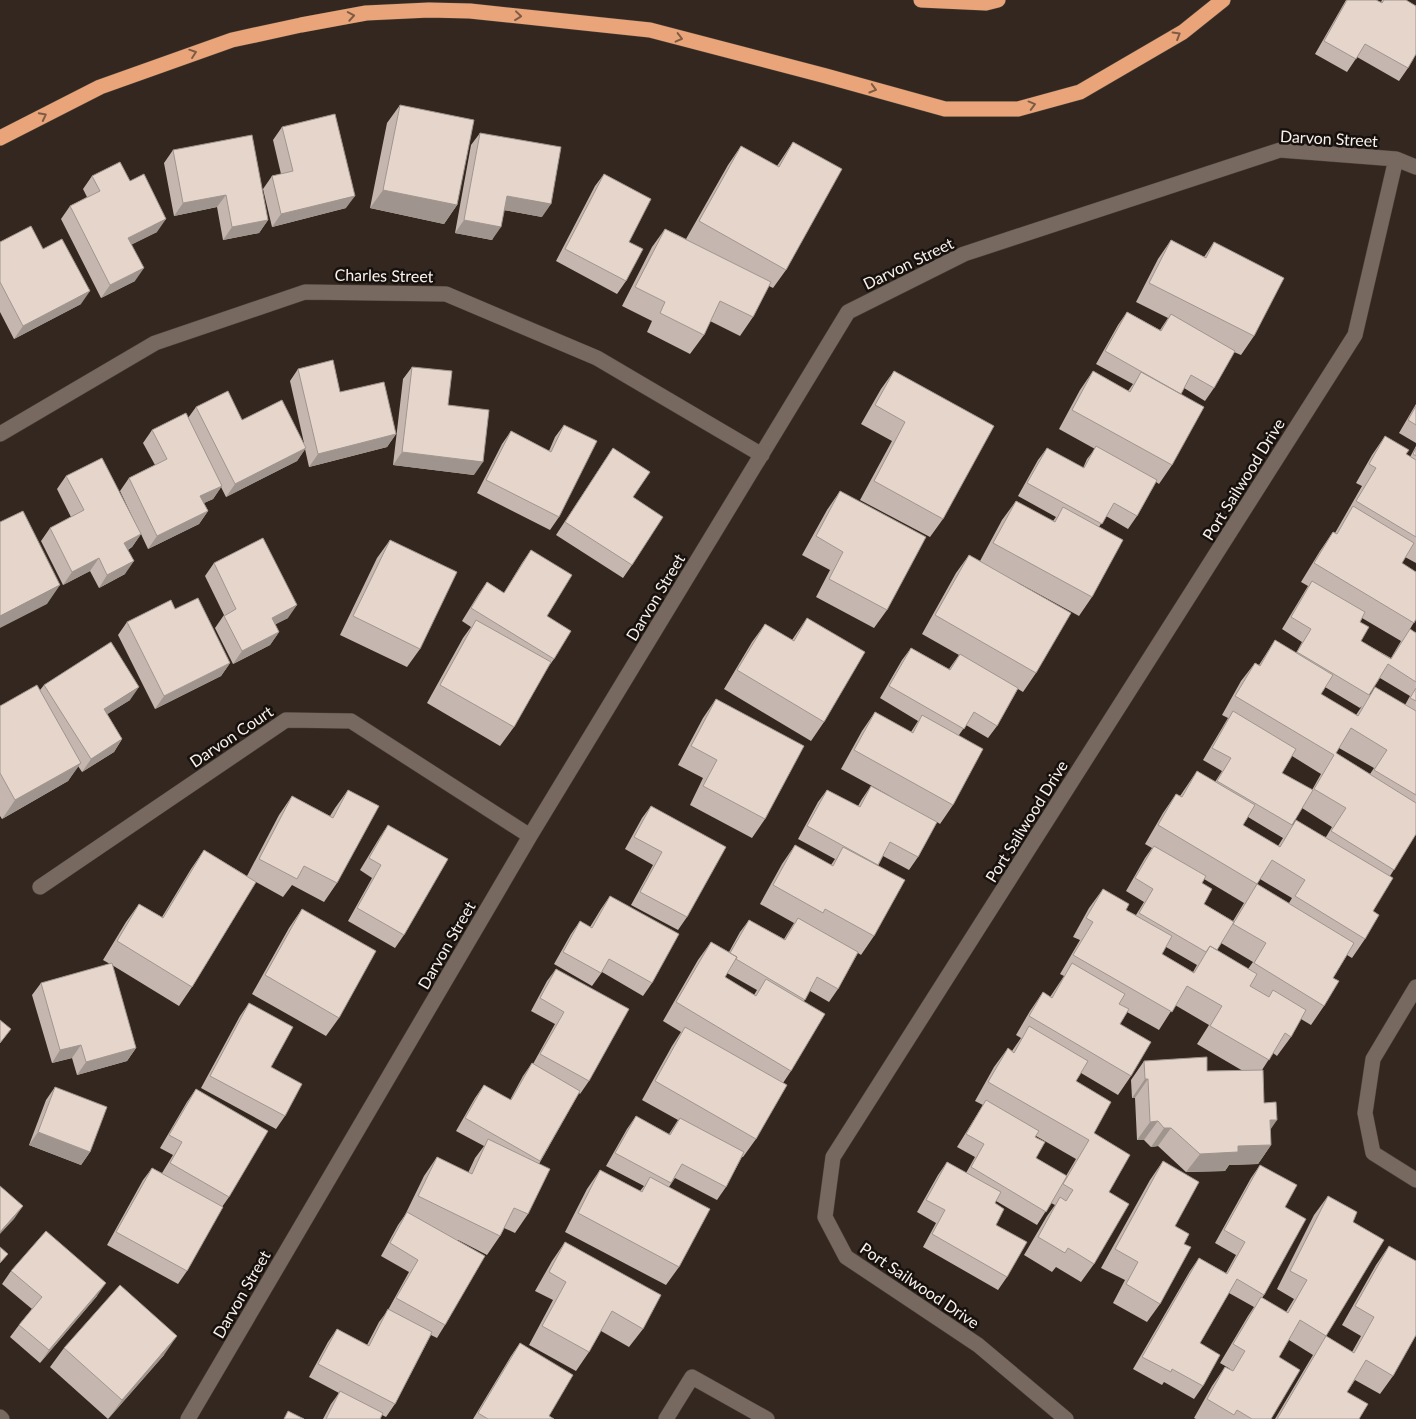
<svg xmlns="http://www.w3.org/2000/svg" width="1416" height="1419" font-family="Lato,sans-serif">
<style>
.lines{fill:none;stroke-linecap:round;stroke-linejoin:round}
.minor-casing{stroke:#4b423b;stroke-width:16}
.highway-casing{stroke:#4b423b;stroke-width:16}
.minor{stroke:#776960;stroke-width:15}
.highway{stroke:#e9a579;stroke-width:15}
.wall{fill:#c5b7af;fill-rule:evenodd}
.shaded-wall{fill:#a0958e}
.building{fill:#e5d5cb;stroke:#a0958e}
.oneway{stroke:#805b44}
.labels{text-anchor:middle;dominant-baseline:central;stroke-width:5;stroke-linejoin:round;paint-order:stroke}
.street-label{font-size:16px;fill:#f9f1ec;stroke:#17110e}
</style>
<rect width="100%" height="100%" fill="#33271f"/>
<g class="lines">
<defs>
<path id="minor" d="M0 434 155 343 305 292 446 294 597 358 762 455
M40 887 286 720 351 721 530 836
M1416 987 1373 1059 1365 1113 1373 1153 1416 1180
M0 1417 2 1419
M188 1419 530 836 848 312 964 254 1280 150 1396 159 1416 167
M666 1419 692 1377 767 1419
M1066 1419 978 1345 846 1257 825 1217 833 1157 1355 335 1396 159"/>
<path id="highway" d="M921 0 986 3 998 0
M0 138 100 87 232 40 301 25 366 13 429 10 470 11 650 30 826 76 945 109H1018L1080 92 1183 32 1223 0"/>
</defs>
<use href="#minor" class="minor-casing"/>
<use href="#highway" class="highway-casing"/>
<use href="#minor" class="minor"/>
<use href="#highway" class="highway"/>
</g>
<path class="wall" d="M1346 0H1376L1381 2 1382 0H1406L1408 68 1399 81 1357 57 1347 72 1315 54Z
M400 105 457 205 444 224 370 208 387 123Z
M282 127 346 208 272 227 263 189 272 176 281 174 273 140Z
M480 133 542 217 504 210 492 240 455 233 471 145Z
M793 142 786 270 773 288 769 286 753 317 740 336 710 321 704 335 690 354 647 332 652 321 622 306 652 247 665 229 686 239 728 165 741 146 777 166Z
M173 150 268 220 259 233 223 240 217 207 174 216 164 163Z
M604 174 629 242 626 281 617 294 556 261 595 186Z
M92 176 130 181 157 232 132 244 135 281 101 298 61 219 70 206 87 197 83 189Z
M1171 240 1204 257 1214 242 1254 336 1241 355 1234 352 1214 388 1205 401 1184 388 1181 394 1172 465 1159 484 1156 482 1137 516 1128 529 1106 516 1099 527 1092 597 1079 616 1015 581 1036 673 1023 692 1018 689 997 726 988 738 966 725 959 735 953 805 940 824 937 822 918 857 909 870 883 856 878 866 874 936 861 955 858 953 838 989 829 1002 810 991 804 1001 791 1071 783 1083 756 1139 743 1157H742L726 1187 717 1200 675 1178 669 1187 679 1267 666 1285 565 1232 587 1189 600 1170 640 1191 644 1186 606 1166 627 1129 636 1116 669 1134 678 1120 642 1100 672 1046 681 1032 663 1021 698 960 711 942 729 952 740 932 749 920 784 939 794 923 760 904 782 864 795 845 831 865 835 859 798 839 818 802 827 790 858 806 862 799 871 786 894 798 841 769 862 731 875 712 911 732 918 721 880 698 902 660 911 648 949 669 959 655 922 634 956 573 969 555 980 561 1002 520 1016 501 1053 521 1056 517 1018 496 1038 460 1047 448 1083 468 1087 459 1095 449 1059 429 1080 390 1093 371 1128 391 1133 384 1096 364 1118 325 1127 312 1160 330 1168 318 1136 302 1158 259ZM727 973 757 990 754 995 725 977Z
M0 242 43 249 81 304 14 339 0 312Z
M412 367 448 405 474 475 393 465 403 379Z
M298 369 340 392 396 434 387 447 309 467 305 449 297 461 226 497 221 487 213 499 204 503 208 511 199 524 148 549 141 534 132 547 128 550 125 574 99 588 90 571 63 585 41 541 50 528 71 517 57 489 66 476 139 531 120 491 129 478 155 465 143 443 152 430 188 418 196 407 242 420 304 443 290 381Z
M894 371 943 519 930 537 860 500 892 441 861 424 881 389Z
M1416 404V443L1399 433Z
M564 425 559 517 550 530 477 493 502 444 511 431 549 451 555 437Z
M1385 436 1406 454 1410 457 1416 446V563L1405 557 1402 563 1416 619 1410 629 1416 633V834L1390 876 1373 911 1365 939 1352 958 1347 955 1333 978 1324 1006 1311 1025 1301 1019 1291 1037 1277 1056 1273 1053 1262 1070 1264 1103 1270 1129 1271 1145 1258 1164 1229 1165 1225 1171 1186 1172 1158 1146 1151 1147 1144 1140H1137L1135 1098H1132L1131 1080 1144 1061 1207 1071H1243L1197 1044 1209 1025 1175 1005 1159 1030 1127 1012 1120 1024 1131 1076 1118 1095 1081 1073 1076 1081 1094 1133 1109 1192 1094 1264 1081 1282 1056 1267 1052 1272 1024 1255 1047 1216 1055 1205 1051 1203 1037 1225 996 1201 995 1203 996 1225 1007 1277 998 1290 923 1247 936 1223 917 1212 938 1175 947 1162 966 1173 975 1157 957 1147 983 1105 975 1101 994 1067 1008 1048 1012 1051 1021 1038 1016 1035 1030 1011 1043 992 1050 997 1064 976 1060 974 1080 940 1073 937 1089 908 1103 889 1126 910 1136 915 1144 902 1126 891 1145 858 1152 848 1145 844 1163 813 1176 794 1180 796 1197 771 1215 782 1222 771 1203 760 1228 718 1222 715 1241 681 1255 663 1259 665 1275 640 1296 653 1302 642 1282 629 1308 586 1301 582 1320 551 1333 532 1335 533 1362 486 1356 483 1372 455ZM1362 618 1401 641 1391 658 1361 641 1360 622ZM1380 678 1410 696 1405 705 1369 695ZM1325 687 1360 708 1362 706 1356 715 1321 694ZM1339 748 1374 768 1370 774 1336 753ZM1292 756 1321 774 1312 790 1282 773ZM1302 808 1332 827 1326 837 1292 825ZM1248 817 1283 838 1278 846 1243 825ZM1204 879 1244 903 1233 921 1204 904 1202 883ZM1260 879 1292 898 1289 903 1257 884ZM1221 943 1253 962 1248 969 1217 950ZM1166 947 1197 965 1193 972 1162 954ZM1036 1136 1076 1159 1066 1176 1036 1158Z
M613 448 633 497 632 565 623 578 556 535Z
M840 491 887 610 874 628 816 597 830 570 802 555 827 510Z
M390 540 420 649 407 667 340 635 377 558Z
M531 550 547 616 554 659 546 670 514 727 500 746 427 703 463 638 471 627 462 621 478 595 487 582 504 593 522 563Z
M214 563 288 618 275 624 279 632 270 645 233 664 215 628 224 615 205 576Z
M175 609 230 663 221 676 155 709 118 635 127 622Z
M807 618 824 722 811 741 724 689 752 642 765 624 792 640Z
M44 685 130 700 107 714 122 739 114 752 82 772 78 766 68 781 2 819 0 816V706L40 690Z
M716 699 765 819 752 838 690 805 703 778 678 765 703 718Z
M348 790 337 883 324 902 292 885 283 897 256 882 192 987 179 1006 112 965 136 1048 127 1061 77 1075 72 1058 52 1063 32 995 41 983 110 964 103 960 126 922 139 904 162 917 191 869 204 850 247 876 279 815 292 796 330 816 335 808Z
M651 806 687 917 678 930 631 905 653 865 625 849 642 818Z
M388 825 404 935 395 948 348 921 372 878 360 870 380 837Z
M610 896 652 983 643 996 602 972 592 986 554 964 571 934 580 921 590 927 601 909Z
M302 909 339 1018 326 1036 252 994 289 928Z
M556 969 589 1081 580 1094 579 1093 539 1164 528 1214 515 1233 504 1228 500 1236 487 1255 458 1240 445 1325 437 1338 431 1335 395 1404 386 1417 382 1415 380 1419H323L331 1404 339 1393 309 1377 328 1342 337 1329 367 1345 379 1322 388 1310 409 1272 381 1256 398 1225 405 1215 424 1176 437 1157 468 1173 475 1158 484 1146 456 1131 475 1098 484 1085 510 1100 523 1076 532 1063 533 1064 555 1024 531 1011 547 981Z
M249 1003 271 1067 285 1116 276 1129 201 1088 240 1016Z
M55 1087 90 1152 81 1165 29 1145 46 1100Z
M196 1089 229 1197 222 1207 187 1271 178 1284 107 1245 143 1180 152 1168 162 1173 173 1155 160 1148 187 1102Z
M1163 1161 1175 1226 1184 1244 1160 1304 1147 1322 1113 1303 1125 1280 1101 1268 1150 1180Z
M1260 1165 1285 1207 1264 1295 1262 1298 1286 1312 1294 1299 1277 1289 1314 1215 1328 1196 1353 1222 1326 1336 1352 1352 1361 1336 1342 1325 1376 1265 1389 1246 1393 1376 1380 1394 1355 1380 1347 1392 1359 1419H1275L1313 1355 1289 1340 1279 1357 1271 1419H1196L1194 1418 1212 1386 1225 1367 1232 1370 1220 1363 1248 1316 1254 1307 1229 1293 1200 1343 1203 1386 1194 1399 1164 1382 1162 1385 1133 1369 1190 1271 1199 1258 1226 1273 1236 1255 1215 1243 1251 1178Z
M565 1242 643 1329 629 1347 601 1331 589 1352 576 1371 529 1345 553 1300 535 1291 552 1261Z
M11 1271 97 1296 40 1363 10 1337 19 1325 32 1309 2 1284Z
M520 1343 549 1416 554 1419H473L511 1356Z
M64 1348 164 1355 108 1419 50 1367Z"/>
<path class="shaded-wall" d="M383 190 457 205 444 224 370 208Z
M226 195 217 207 174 216 183 203Z
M355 196 346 208 272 227 281 214Z
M507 196 551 204 542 217 498 209Z
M166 219 157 232 119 251 128 238Z
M268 220 259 233 223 240 232 227Z
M464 220 501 227 492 240 455 233Z
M144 268 135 281 101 298 110 285Z
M90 291 81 304 14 339 23 326Z
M396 434 387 447 309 467 318 454Z
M306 448 297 461 226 497 235 484Z
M402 452 483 462 474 475 393 465Z
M222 486 213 499 191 509 200 496Z
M208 511 199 524 148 549 157 536Z
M141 534 132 547 115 556 124 543Z
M99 558 90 571 63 585 72 572Z
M134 561 125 574 99 588 107 575Z
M60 585 47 604 0 628V616Z
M297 605 288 618 263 631 272 618Z
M279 632 270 645 233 664 242 651Z
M230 663 221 676 155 709 164 696Z
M139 687 130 700 95 722 104 709Z
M122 739 114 752 82 772 91 759Z
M81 763 68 781 2 819 15 800Z
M81 1045 72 1058 52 1063 60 1050Z
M136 1048 127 1061 77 1075 86 1062Z
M1145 1079H1148L1135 1098H1132Z
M1270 1120H1277L1264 1139Z
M1158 1121 1144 1140H1137L1150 1122Z
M1164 1128H1171L1158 1146 1151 1147Z
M38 1132 90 1152 81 1165 29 1145Z
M1271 1145 1258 1164 1229 1165 1225 1171 1186 1172 1200 1154 1238 1146Z
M23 1206 14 1219 0 1234V1232Z
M106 1283 97 1296 40 1363 49 1350Z
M177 1336 164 1355 108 1419 122 1400Z"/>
<path class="building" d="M1347 0H1376L1382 3 1384 0H1406L1416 6V54L1408 68 1365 44 1356 59 1324 41Z
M400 105 474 120 457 205 383 190Z
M335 114 355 196 281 214 272 176 293 171 282 127Z
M480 133 561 147 551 204 507 196 501 227 464 220Z
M252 135 268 220 232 227 226 195 183 203 173 150Z
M793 142 842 169 786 270 699 221 741 146 779 167Z
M120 162 130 181 144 174 166 219 128 238 144 268 110 285 70 206 100 191 92 176Z
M604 174 651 199 629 242 643 249 626 281 565 249Z
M31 226 43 249 62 239 90 291 23 326 0 282V242Z
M665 229 771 282 753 317 720 301 704 335 660 313 665 302 635 287Z
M1171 240 1206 258 1214 242 1284 278 1254 336 1149 283Z
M1127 312 1161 331 1171 314 1235 351 1214 388 1191 375 1181 394 1105 351Z
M333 360 340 392 384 382 396 434 318 454 298 369Z
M412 367 452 371 448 405 489 410 483 462 402 452Z
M894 371 994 426 943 519 874 481 905 422 875 405Z
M1093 371 1130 392 1141 372 1204 407 1172 465 1072 410Z
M228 391 242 420 282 400 306 448 235 484 196 407Z
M1416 406V425L1408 420Z
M186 413 222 486 200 496 208 511 157 536 129 478 167 459 152 430Z
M564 425 597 441 559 517 486 480 511 431 551 452Z
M1385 436 1409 450 1406 454 1416 460V537L1356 501 1376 468 1369 464Z
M1096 446 1157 480 1137 516 1114 503 1102 524 1027 483 1047 448 1084 468Z
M613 448 650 472 633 497 663 517 632 565 565 522Z
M1416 448V456L1413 454Z
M102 458 141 534 124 543 134 561 107 575 99 558 72 572 50 528 84 510 66 476Z
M840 491 926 537 887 610 829 579 843 552 816 536Z
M1016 501 1055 522 1063 507 1123 540 1092 597 993 543Z
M1353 506 1414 543 1402 563 1416 572V619L1414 623 1314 563 1333 532 1337 534Z
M23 511 60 585 0 616V522Z
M263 538 297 605 272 618 279 632 242 651 224 616 236 609 214 563Z
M390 540 457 572 420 649 353 616Z
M531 550 572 575 547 616 571 631 554 659 471 608 487 582 504 593Z
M969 555 1071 613 1036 673 935 615Z
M1312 581 1365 612 1360 622 1369 627 1361 641 1391 659 1410 629 1416 633V682L1388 664 1369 695 1297 652 1311 629 1291 617Z
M198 598 230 663 164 696 127 622 171 600 175 609Z
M807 618 865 652 824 722 737 670 765 624 794 641Z
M476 620 551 662 514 727 440 685Z
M1275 640 1333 675 1321 694 1358 716 1375 687 1416 711V795L1374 770 1387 750 1351 728 1336 753 1416 803V834L1394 870 1331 831 1346 808 1314 789 1334 755 1235 696 1255 663 1260 666Z
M111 642 139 687 104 709 122 739 91 759 44 685Z
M911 648 950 670 960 654 1018 688 997 726 974 712 964 729 889 686Z
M37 685 81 763 15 800 0 773V706Z
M1416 688V701L1410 698Z
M716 699 804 746 765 819 703 786 717 760 691 746Z
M1233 711 1296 749 1282 773 1313 790 1292 825 1217 781 1231 758 1212 748Z
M875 712 913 733 922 715 983 749 953 805 854 750Z
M1197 771 1255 805 1243 825 1280 847 1296 820 1393 878 1373 911 1379 915 1365 939 1295 896 1305 880 1272 860 1257 884 1158 825 1176 794 1182 797Z
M871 786 937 822 918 857 890 842 878 865 807 826 827 790 860 807Z
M348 790 379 806 337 883 304 866 297 879 259 859 292 796 333 818Z
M651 806 726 847 687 917 640 892 662 852 634 837Z
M388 825 448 859 404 935 357 908 381 865 369 858Z
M795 845 833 866 843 847 905 880 874 936 825 909 823 913 773 885Z
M1154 846 1206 876 1202 883 1212 889 1204 904 1234 922 1217 950 1210 946 1206 952 1139 913 1153 889 1135 878Z
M204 850 256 882 192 987 117 941 139 904 163 918Z
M1257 884 1354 943 1333 978 1339 981 1324 1006 1254 963 1266 943 1233 924Z
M1103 889 1129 904 1126 910 1172 936 1162 954 1194 973 1210 946 1257 974 1250 986 1269 997 1273 990 1306 1010 1291 1037 1285 1033 1269 1060 1210 1026 1222 1006 1187 986 1172 1012 1073 955 1093 922 1086 918Z
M610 896 679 934 652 983 609 959 601 973 563 952 580 921 592 928Z
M302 909 376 951 339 1018 265 975Z
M798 918 858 952 838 989 817 977 805 1000 736 959 737 957 730 953 749 920 785 940Z
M711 942 737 957 725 977 756 996 766 979 825 1014 791 1071 676 1002Z
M112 963 136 1048 86 1062 81 1045 60 1050 41 983Z
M1072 963 1125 994 1119 1004 1129 1009 1120 1024 1151 1042 1131 1076 1029 1016 1043 992 1052 998Z
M556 969 629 1009 589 1081 540 1054 564 1012 540 998Z
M249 1003 293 1027 271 1067 302 1084 285 1116 210 1076Z
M0 1020 11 1029 0 1043Z
M1029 1026 1088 1061 1076 1081 1111 1102 1094 1133 1130 1155 1109 1192 1129 1204 1094 1264 1068 1248 1065 1253 1038 1237 1060 1197 1066 1201 1073 1190 1063 1184 1089 1140 988 1082 1008 1048 1014 1053Z
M685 1027 787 1085 756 1139 655 1081Z
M1207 1057V1071L1263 1070 1264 1103 1276 1102 1277 1120H1270L1271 1145 1238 1146V1152L1200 1154 1171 1128H1164L1158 1121 1150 1122 1148 1079H1145L1144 1061Z
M532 1063 580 1091 540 1161 465 1118 484 1085 511 1100Z
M55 1087 107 1107 90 1152 38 1132Z
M196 1089 268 1131 229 1197 170 1163 182 1142 169 1135Z
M986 1100 1039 1131 1035 1137 1045 1142 1036 1158 1067 1176 1046 1212 971 1167 984 1144 966 1134Z
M636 1116 670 1135 680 1118 744 1152 726 1187 682 1164 671 1183 615 1153Z
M488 1139 550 1169 528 1214 514 1208 500 1236 418 1196 437 1157 472 1174Z
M1163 1161 1199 1182 1175 1226 1189 1234 1184 1244 1191 1247 1160 1304 1126 1284 1138 1262 1115 1249Z
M947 1162 1001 1192 995 1203 1004 1209 996 1225 1027 1242 1007 1277 932 1234 945 1210 926 1200Z
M1260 1165 1297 1185 1285 1207 1306 1219 1264 1295 1237 1279 1200 1343 1220 1355 1203 1386 1172 1369 1171 1372 1142 1357 1199 1258 1227 1274 1245 1242 1224 1230Z
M152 1168 223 1207 187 1271 116 1232Z
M600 1170 642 1192 650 1177 710 1209 679 1267 578 1213Z
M0 1186 23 1206 0 1232Z
M1328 1196 1357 1212 1353 1222 1384 1240 1326 1336 1300 1320 1279 1357 1300 1370 1271 1419H1252L1237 1410 1234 1415 1207 1399 1225 1367 1233 1371 1245 1351 1233 1344 1261 1297 1288 1313 1307 1280 1290 1271Z
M407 1212 485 1256 445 1325 396 1298 418 1260 390 1243Z
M46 1231 106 1283 49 1350 19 1325 42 1297 11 1271Z
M565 1242 661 1295 643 1329 612 1311 589 1352 542 1326 566 1282 549 1272Z
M1389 1246 1416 1261V1335L1393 1376 1366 1360 1347 1392 1368 1404 1359 1419H1277L1326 1336 1354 1353 1374 1317 1355 1306Z
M0 1247 8 1254 0 1263Z
M120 1285 177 1336 122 1400 64 1348Z
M388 1309 432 1332 395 1404 318 1364 337 1329 369 1346Z
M520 1343 573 1375 549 1416 554 1419H488L478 1413Z
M340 1391 383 1413 380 1419H326Z
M288 1411 304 1419H284Z"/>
<defs><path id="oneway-chevron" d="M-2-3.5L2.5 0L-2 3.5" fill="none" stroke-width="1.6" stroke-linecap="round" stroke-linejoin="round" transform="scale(1.25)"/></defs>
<g class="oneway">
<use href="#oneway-chevron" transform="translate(351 16) rotate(-10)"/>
<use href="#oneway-chevron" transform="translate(518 16) rotate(6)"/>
<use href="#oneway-chevron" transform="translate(1177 35) rotate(-31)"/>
<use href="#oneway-chevron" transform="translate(679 38) rotate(14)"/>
<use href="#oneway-chevron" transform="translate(193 53) rotate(-19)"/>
<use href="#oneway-chevron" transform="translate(873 89) rotate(16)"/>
<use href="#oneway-chevron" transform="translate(1032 105) rotate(-15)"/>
<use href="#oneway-chevron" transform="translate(43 116) rotate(-27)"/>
</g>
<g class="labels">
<g class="street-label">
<text transform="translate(1329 138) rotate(3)">Darvon Street</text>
<text transform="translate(908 263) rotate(-26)">Darvon Street</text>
<text transform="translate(384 275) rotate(1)">Charles Street</text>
<text transform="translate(1243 479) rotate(-58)">Port Sailwood Drive</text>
<text transform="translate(655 597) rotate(-59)">Darvon Street</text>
<text transform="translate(231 736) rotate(-34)">Darvon Court</text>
<text transform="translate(1026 821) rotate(-58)">Port Sailwood Drive</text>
<text transform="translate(446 945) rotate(-60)">Darvon Street</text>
<text transform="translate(920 1285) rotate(34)">Port Sailwood Drive</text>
<text transform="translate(241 1294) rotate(-60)">Darvon Street</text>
</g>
</g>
</svg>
